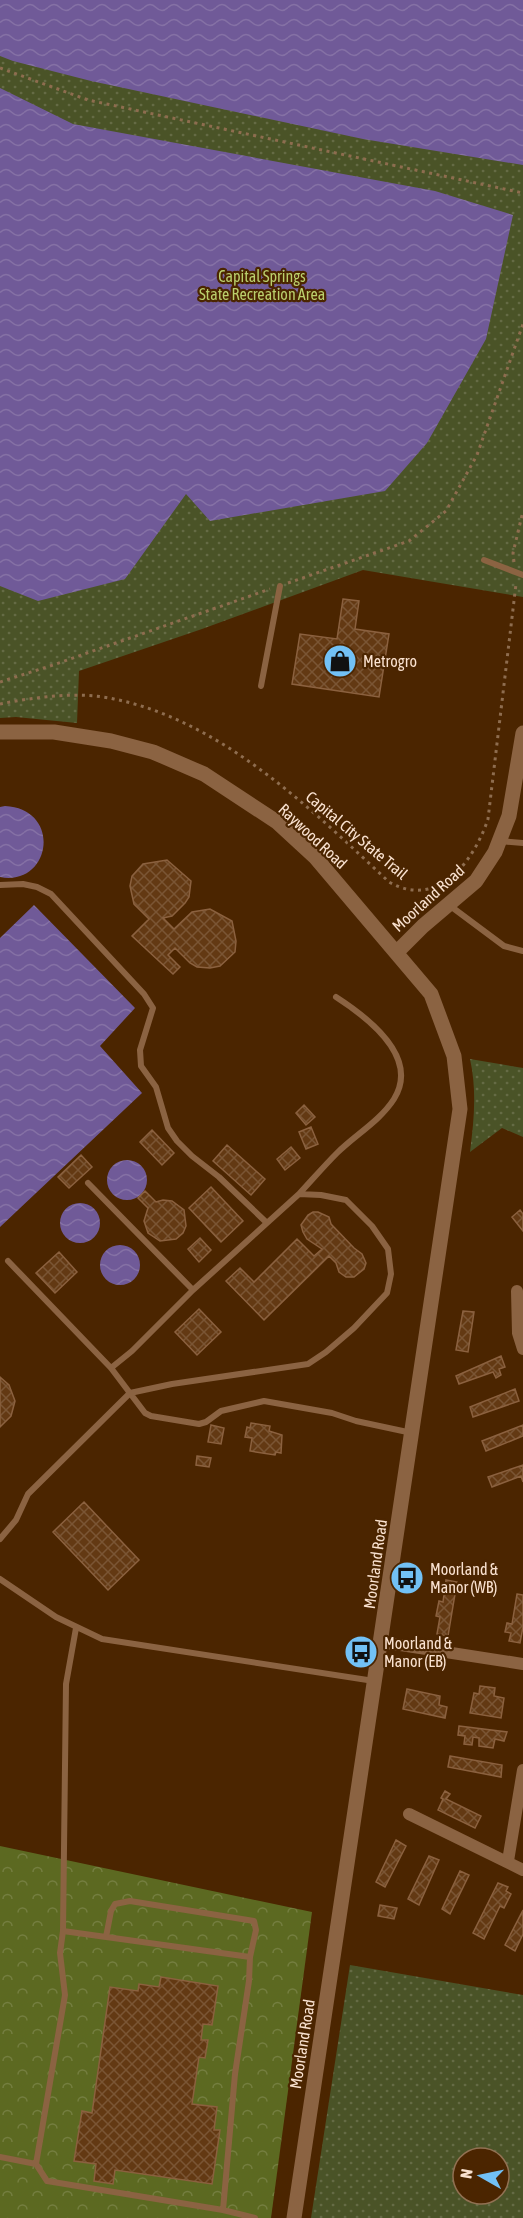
<svg xmlns="http://www.w3.org/2000/svg" width="523" height="2218" font-family="'Asap Condensed',sans-serif">
<style>
.forest{fill:url(#forest-crowns)}
.park{fill:url(#park-dots);fill-rule:evenodd}
.water{fill:url(#water-waves)}
.building{fill:url(#building-cross-hatch);stroke:#8b613f;stroke-width:1.5}
.lines{fill:none;stroke-linecap:round;stroke-linejoin:round}
.path{stroke:#8e6d4f;stroke-width:3;stroke-dasharray:3 4.5;stroke-linecap:butt}
.service{stroke:#8b6342;stroke-width:6}
.minor{stroke:#8b6342;stroke-width:12}
.tertiary{stroke:#8b6342;stroke-width:15}
.labels{text-anchor:middle;dominant-baseline:central;stroke-width:4.5;stroke-linejoin:round;paint-order:stroke}
.park-label{font-size:16px;fill:#bacf6c;stroke:#4b2500}
.poi-label{font-size:16px;fill:#fae2d0;stroke:#4b2500;text-anchor:start}
.street-label{font-size:16px;fill:#fae2d0;stroke:#4b2500}
</style>
<defs>
<pattern id="forest-crowns" width="20" height="18" patternUnits="userSpaceOnUse" patternTransform="scale(1.5)"><rect width="20" height="18" fill="#5c6921"/><path d="M2 6a3 3 0 1 1 6 0M12 15a3 3 0 1 1 6 0" fill="none" stroke="#747e40"/></pattern>
<pattern id="park-dots" width="8" height="8" patternUnits="userSpaceOnUse" patternTransform="scale(1.5)"><rect width="8" height="8" fill="#4a5327"/><path d="M2 2h.1M6 6h.1" fill="none" stroke="#656b45" stroke-width="1.8" stroke-linecap="round"/></pattern>
<pattern id="water-waves" width="16" height="10" patternUnits="userSpaceOnUse" patternTransform="scale(1.5)"><rect width="16" height="10" fill="#705a98"/><path d="M0 5q4-4 8 0t8 0" fill="none" stroke="#8571a5"/></pattern>
<pattern id="building-cross-hatch" width="8" height="8" patternUnits="userSpaceOnUse" patternTransform="scale(1.5)"><rect width="8" height="8" fill="#633913"/><path d="M0 0l8 8M0 8l8-8" fill="none" stroke="#7a5534"/></pattern>
</defs>
<rect width="100%" height="100%" fill="#4b2500"/>
<path class="forest" d="M0 1846 312 1912 271 2218H0Z"/>
<path class="park" d="M0 0H523V597L363 570 202 629 79 671 77 723 16 717 0 718Z
M470 1059 523 1068V1137L502 1128 470 1152C474 1120 477 1091 470 1059Z
M350 1965 523 1995V2218H311ZM463 2158H499V2194H463Z"/>
<path class="water" d="M0 0H523V165L363 139 91 81 13 61 0 56Z
M0 88 73 124 435 191 513 215 486 339 427 443 385 491 210 521 186 494 125 579 38 601 0 586Z
M5 806C63 809 51 887 0 877V807Z
M34 905 135 1008 100 1046 142 1093 0 1227V938Z
M107 1180a20 20 0 1 1 40 0a20 20 0 1 1-40 0Z
M60 1223a20 20 0 1 1 40 0a20 20 0 1 1-40 0Z
M100 1265a20 20 0 1 1 40 0a20 20 0 1 1-40 0Z"/>
<path class="building" d="M343 599 359 601 355 629 389 634 379 697 292 684 300 634 337 639Z
M167 860 191 881 189 897 185 903 172 916 163 918 174 929 192 912 210 909 232 921 236 941 235 952 220 966 210 968 197 967 190 963 175 948 168 955 180 967 173 974 132 936 149 919 134 904 130 886 132 876 143 864Z
M304 1105 315 1117 306 1125 296 1113Z
M311 1127 318 1144 306 1149 299 1132Z
M152 1130 174 1153 162 1165 140 1142Z
M227 1145 265 1179 251 1195 213 1161Z
M291 1147 300 1158 285 1170 277 1159Z
M81 1155 92 1167 69 1188 58 1177Z
M211 1187 243 1221 221 1242 189 1208Z
M145 1191 156 1202 163 1200 172 1201 184 1210 186 1226 183 1233 176 1239 160 1241 148 1233 144 1221 148 1208 138 1198Z
M520 1210 523 1214V1231L512 1217Z
M313 1212H318L329 1217 331 1224 354 1248 362 1254 366 1263 364 1269 354 1277H346L339 1272 336 1263 329 1256 264 1320 226 1281 240 1268 254 1282 297 1239 314 1256 322 1249 307 1239 303 1232 301 1225 308 1215Z
M200 1238 211 1250 199 1262 188 1249Z
M59 1252 77 1272 55 1293 36 1273Z
M199 1309 221 1332 197 1355 175 1332Z
M463 1311 474 1312 468 1352 456 1350Z
M501 1356 505 1367 499 1369 501 1375 496 1378 493 1372 459 1384 456 1376Z
M0 1377 9 1385 15 1401 11 1416 0 1427Z
M515 1389 519 1401 473 1417 470 1407Z
M251 1423 270 1426 269 1431 282 1435 281 1453 276 1452 275 1455 250 1451 252 1438 245 1437 247 1427 250 1428Z
M211 1425 224 1428 221 1444 208 1442Z
M523 1425V1436L486 1451 482 1441Z
M197 1456 211 1458 209 1467 196 1465Z
M523 1465V1482L521 1476 492 1487 488 1477Z
M84 1502 139 1560 108 1590 53 1532Z
M446 1580 457 1582 448 1636 437 1634 440 1617 436 1616 439 1601 443 1602Z
M517 1594 523 1595V1627L520 1643 509 1641 511 1633 505 1632 507 1623 512 1624Z
M480 1686 495 1688 494 1696 504 1698 501 1718 470 1713 474 1693 479 1694Z
M407 1689 440 1696 439 1705 447 1707 445 1718 403 1709Z
M459 1726 507 1732 504 1741 495 1739 493 1748 479 1746V1738L473 1737 472 1745 464 1744 465 1736 458 1735Z
M450 1756 502 1765 501 1777 448 1767Z
M445 1791 450 1794 446 1799 481 1816 475 1828 438 1810 443 1799 441 1798Z
M396 1840 406 1846 385 1887 376 1882Z
M429 1856 439 1860 419 1905 408 1899Z
M460 1871 469 1875 450 1914 442 1909Z
M498 1883 508 1887 506 1891 511 1894 504 1908 500 1906 484 1939 473 1933Z
M380 1905 397 1908 394 1919 378 1916Z
M523 1910V1934L515 1951 505 1945Z
M161 1977 218 1986 212 2025 203 2024 201 2040H208L205 2058 199 2057 192 2104 217 2107 214 2130H220L212 2184 115 2170 113 2184 94 2181 96 2164 74 2161 82 2111 92 2113 110 1987 138 1991 139 1984 159 1987Z"/>
<g class="lines">
<path class="path" d="M0 68 88 100 523 193
M514 562 513 553 523 511
M288 583 409 541 446 511 477 455 523 324
M0 682 53 665 270 589
M0 704C36 697 78 691 114 699 222 721 311 809 389 882 438 910 474 861 488 819L516 584"/>
<path class="service" d="M484 560 523 575
M261 686 280 586
M500 841 523 843
M0 885 23 884 37 887 51 894 144 994 153 1008 140 1050 141 1066 156 1087 168 1128 177 1141 192 1156 219 1177 267 1223
M449 905 504 946 523 951
M88 1183 193 1290
M299 1194C312 1180 324 1166 337 1153 355 1135 380 1121 394 1099 420 1057 367 1017 336 997
M8 1261 111 1368 145 1413 151 1416 199 1424 206 1422 221 1411 264 1401 332 1413 356 1421 412 1433
M0 1539 16 1520 28 1494 130 1393 172 1384 308 1364 326 1352 354 1328 387 1293 391 1274 388 1249 372 1226 346 1200 321 1195 299 1194 193 1290 132 1351 111 1368
M0 1579 56 1617 102 1639 374 1681
M76 1628 66 1684 63 1931 60 1953 65 1995 36 2164 47 2181 223 2210 255 2218
M63 1931 250 1957 249 1981 235 2074 223 2210
M106 1937 111 1911 115 1904 130 1901 254 1921 256 1930 250 1957
M0 2157 36 2164"/>
<path class="minor" d="M517 1291 518 1333 523 1349
M381 1642 523 1664
M409 1814 523 1870
M508 1861 523 1770"/>
<path class="tertiary" d="M0 732H54L111 741 153 752 204 774 277 822 315 857 431 994 454 1056 460 1109 294 2218
M397 952 423 926 476 881 495 852 509 816 523 733"/>
</g>
<defs>
<symbol id="shop-disc" viewBox="-11 -11 22 22"><circle r="9.5" fill="#72c1f5" stroke="#4b2500"/><path d="M-5-2.5h2.3a2.7 3.5 0 0 1 5.4 0H5L5.5 6h-11ZM-1.5-2.5h3a1.5 2.3 0 0 0-3 0Z" fill="#111"/></symbol>
<symbol id="bus-disc" viewBox="-11 -11 22 22"><circle r="9.5" fill="#72c1f5" stroke="#4b2500"/><path d="M-5-6H5V4H4V6H2V4H-2V6H-4V4H-5ZM-3.5-4V0h7V-4ZM-3.5 1.2v1.5H-2V1.2ZM2 1.2v1.5H3.5V1.2Z" fill="#111"/></symbol>
</defs>
<g fill-rule="evenodd">
<use href="#shop-disc" x="321" y="642" width="38" height="38"/>
<use href="#bus-disc" x="388" y="1559" width="38" height="38"/>
<use href="#bus-disc" x="342" y="1633" width="38" height="38"/>
</g>
<g class="labels">
<g class="park-label">
<text x="262" y="276">Capital Springs<tspan x="262" dy="18">State Recreation Area</tspan></text>
</g>
<g class="poi-label">
<text x="363" y="661">Metrogro</text>
<text x="430" y="1569">Moorland &amp;<tspan x="430" dy="18">Manor (WB)</tspan></text>
<text x="384" y="1643">Moorland &amp;<tspan x="384" dy="18">Manor (EB)</tspan></text>
</g>
<g class="street-label">
<text transform="translate(357 835) rotate(40)">Capital City State Trail</text>
<text transform="translate(313 836) rotate(43)">Raywood Road</text>
<text transform="translate(428 898) rotate(-42)">Moorland Road</text>
<text transform="translate(375 1564) rotate(-82)">Moorland Road</text>
<text transform="translate(302 2044) rotate(-81)">Moorland Road</text>
</g>
</g>
<g transform="translate(481 2176) rotate(279)"><circle r="28" fill="#4b2500" stroke="#917153" stroke-width="1.5"/>
<path d="M0-4.5L10 22L0 15L-10 22Z" fill="#72c1f5"/>
<text y="-9" font-size="16" font-weight="bold" text-anchor="middle" fill="#fae2d0">N</text>
</g>
</svg>
